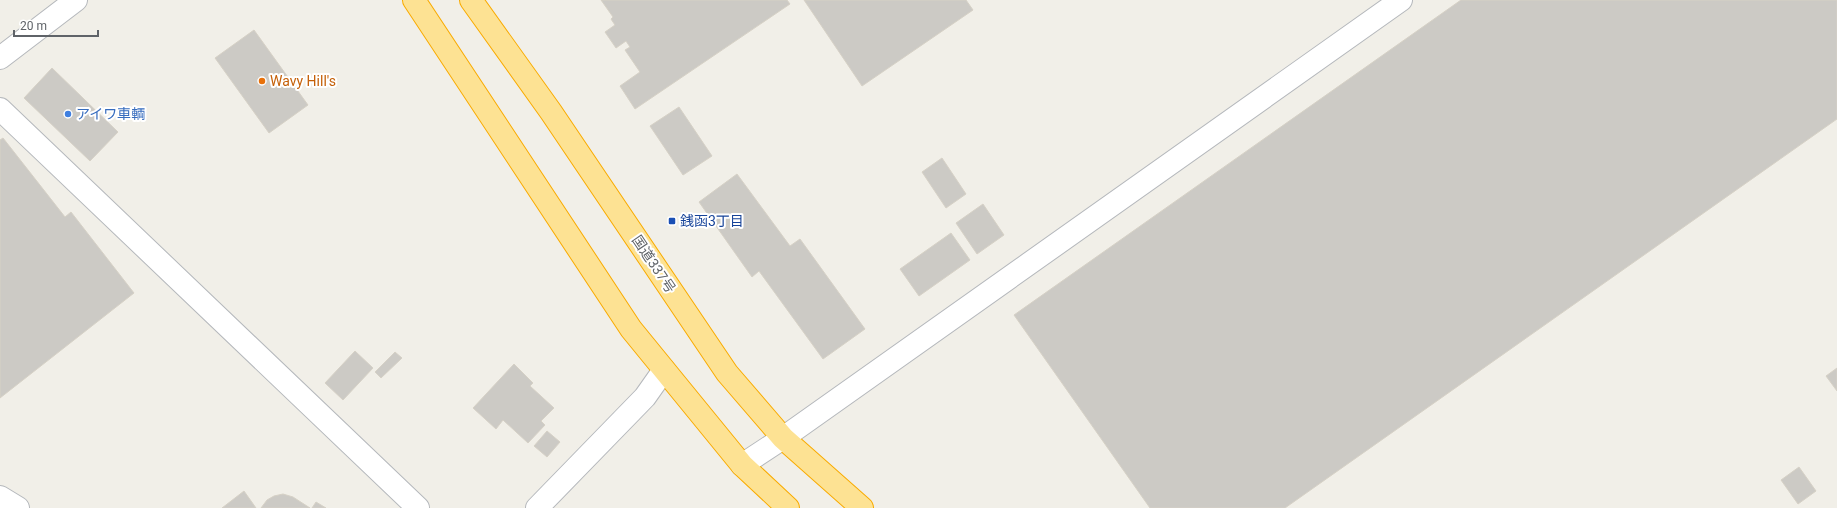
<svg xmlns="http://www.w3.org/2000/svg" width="1837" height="508" font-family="Roboto,'Noto Sans JP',sans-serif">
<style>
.building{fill:#cccac5;stroke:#d6d1c6}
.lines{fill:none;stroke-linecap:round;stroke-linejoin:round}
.minor-casing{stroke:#b5b8bc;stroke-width:24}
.highway-casing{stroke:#f9ab00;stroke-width:24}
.minor{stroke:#fff;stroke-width:22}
.highway{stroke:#fde293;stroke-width:22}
.food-dot{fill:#e8710a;stroke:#fff;stroke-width:1.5}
.shop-dot{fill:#3f7fe0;stroke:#fff;stroke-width:1.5}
.transit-dot{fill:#1a4fb4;stroke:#fff;stroke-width:1.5}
.labels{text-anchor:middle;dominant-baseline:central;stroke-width:4;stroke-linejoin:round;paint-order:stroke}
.food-label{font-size:14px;fill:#c56008;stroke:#fff;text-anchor:start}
.shop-label{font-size:14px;fill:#366cbe;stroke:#fff;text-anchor:start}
.transit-label{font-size:14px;fill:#164399;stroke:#fff;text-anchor:start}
.street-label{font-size:14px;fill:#5f6368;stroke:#fff}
</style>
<rect width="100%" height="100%" fill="#f1efe8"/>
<path class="building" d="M601 0H787L790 4 635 109 620 86 640 72 625 50 630 47 626 41 616 48 605 32 615 25 611 19 613 17Z
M804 0H966L973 10 862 86Z
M1461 0H1837V119L1285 508H1150L1014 315Z
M254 30 308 105 269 133 215 58Z
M52 68 118 132 90 161 24 98Z
M679 107 712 156 683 175 650 126Z
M3 138 65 217 71 212 134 293 0 398V140Z
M942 158 966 194 946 208 922 172Z
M737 174 790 246 800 239 865 329 823 359 759 271 752 277 699 202Z
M983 204 1004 235 977 254 956 223Z
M951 233 970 260 919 296 900 269Z
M355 351 373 368 343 400 325 383Z
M395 352 402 358 381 378 375 372Z
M514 364 533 383 530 386 554 408 541 421 545 425 528 443 503 420 496 429 473 408Z
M1837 368V391L1826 376Z
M547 431 560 442 547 457 534 446Z
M1799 467 1816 491 1798 504 1781 480Z
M244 491 256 508H222Z
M283 494 293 497 310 508H261L267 500 274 496Z
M316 502 326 508H312Z"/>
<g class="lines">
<defs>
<path id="minor" d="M0 58 76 0
M0 109 418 508
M742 465 783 438 1401 0
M0 497 18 508
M537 508 645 397 664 370"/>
<path id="highway" d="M414 0 631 329 742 465 788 508
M471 0 551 112 727 373 783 438 862 508"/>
</defs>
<use href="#minor" class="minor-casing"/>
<use href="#highway" class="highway-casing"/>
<use href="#minor" class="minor"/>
<use href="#highway" class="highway"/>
</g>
<circle class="food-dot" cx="262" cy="81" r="4"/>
<circle class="shop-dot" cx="68" cy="114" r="4"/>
<rect class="transit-dot" x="668" y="217" width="8" height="8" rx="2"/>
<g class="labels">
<g class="food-label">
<text x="270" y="81">Wavy Hill's</text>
</g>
<g class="shop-label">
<text x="76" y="114">アイワ車輌</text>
</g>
<g class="transit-label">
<text x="680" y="221">銭函3丁目</text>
</g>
<g class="street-label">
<text transform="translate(654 264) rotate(56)">国道337号</text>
</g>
</g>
<path d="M14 30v6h84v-6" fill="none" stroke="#5f6368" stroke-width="2"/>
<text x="20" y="30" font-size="12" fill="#5f6368" stroke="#ffffff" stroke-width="3" paint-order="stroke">20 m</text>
</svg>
